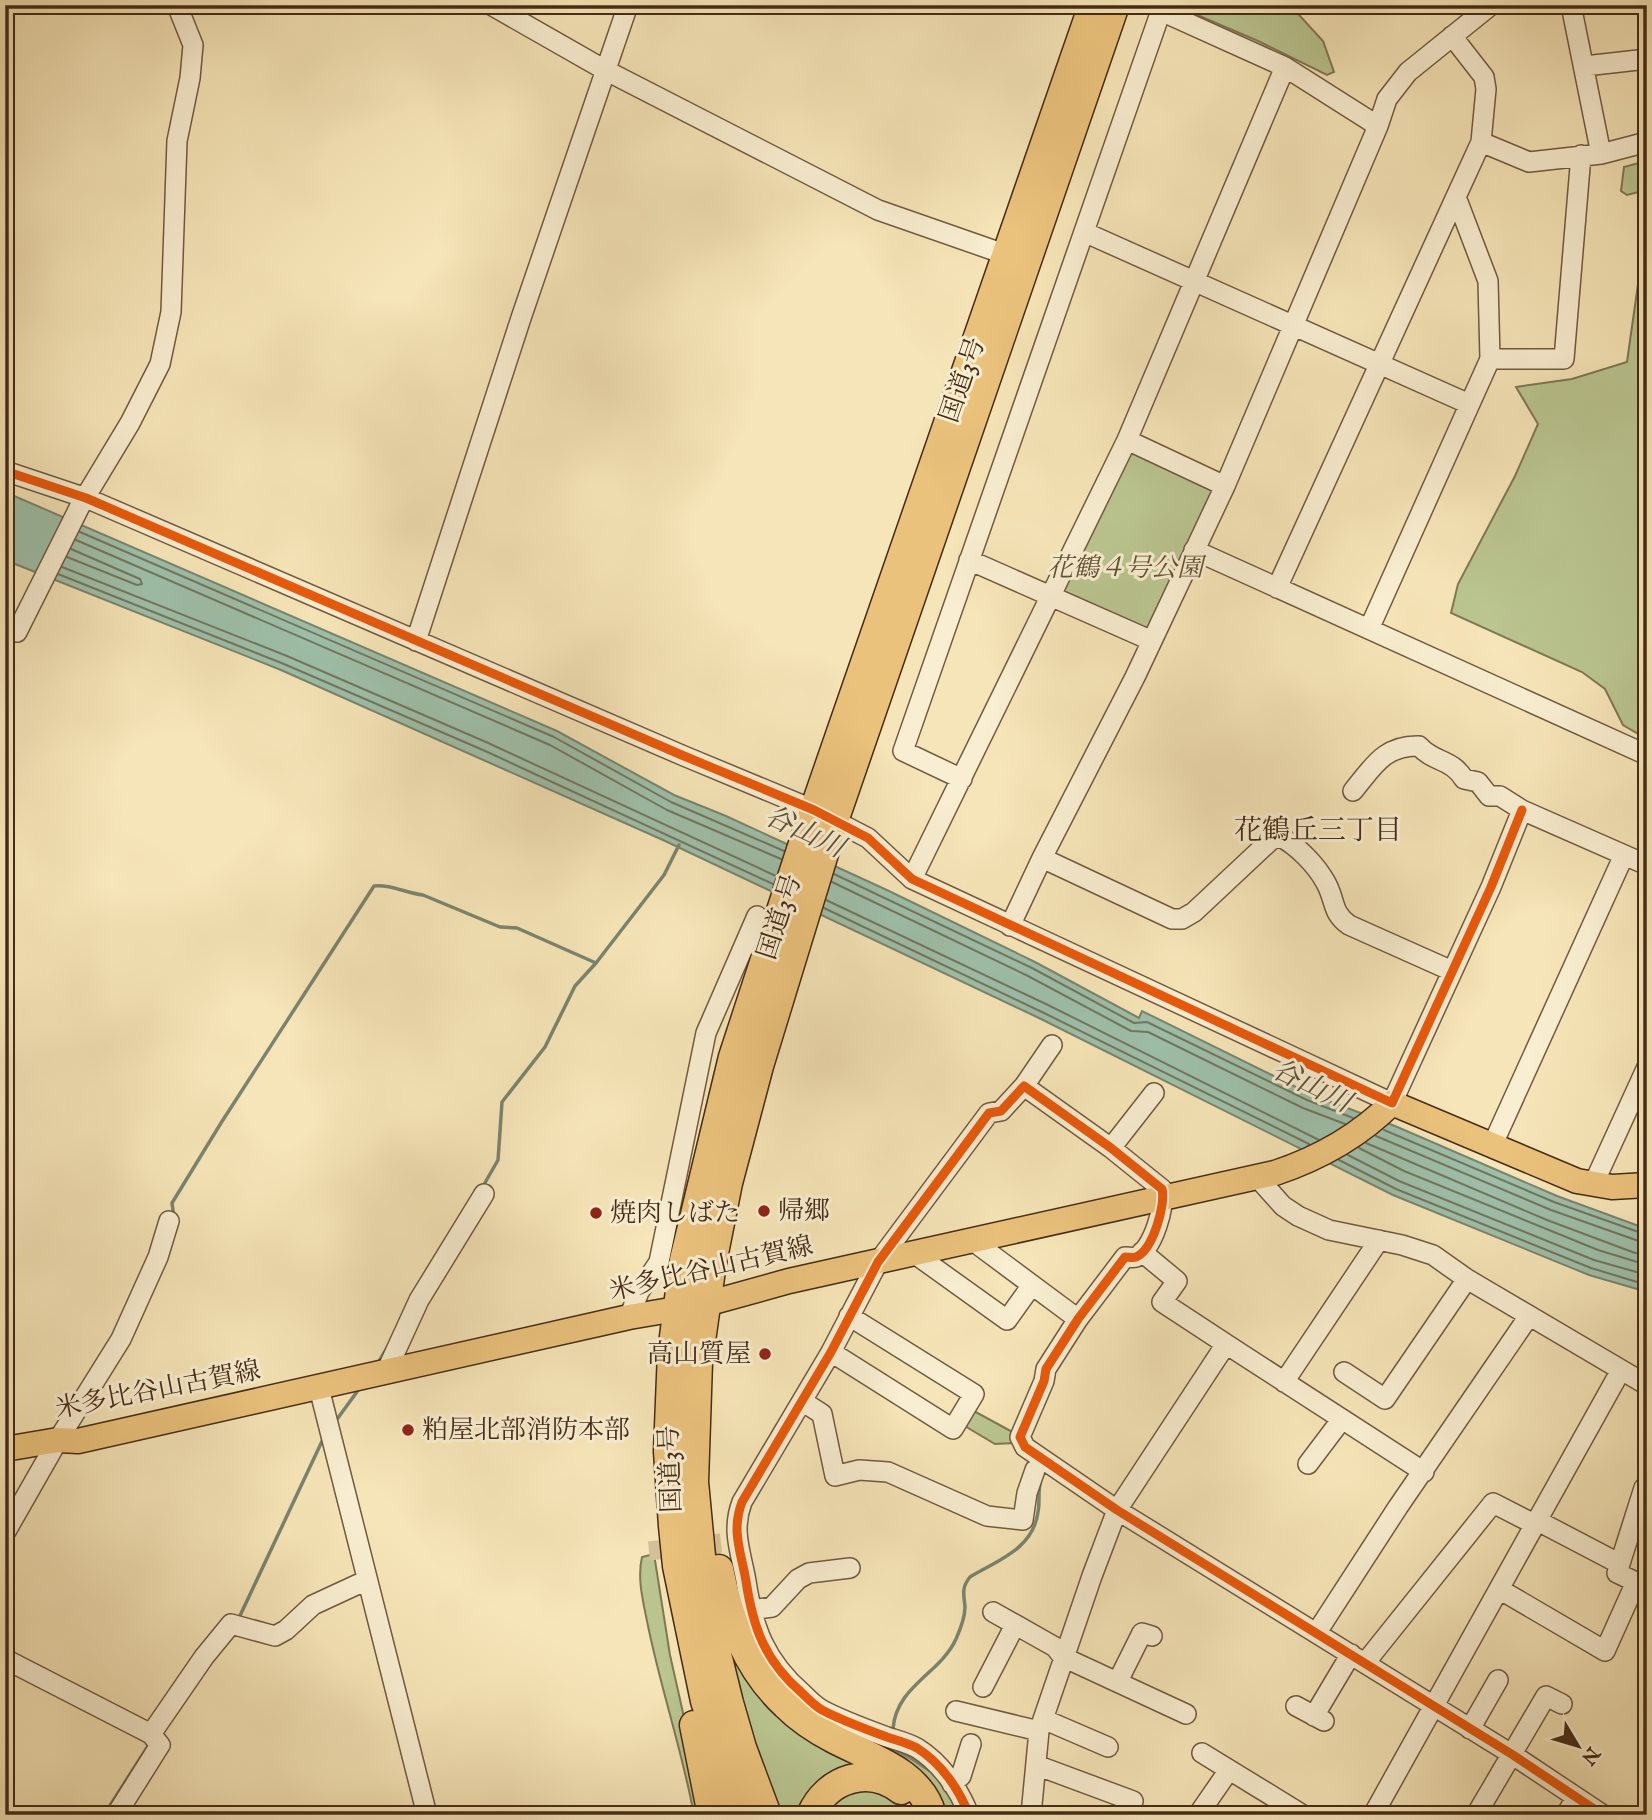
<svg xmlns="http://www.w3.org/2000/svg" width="1652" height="1820" font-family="'IM FELL English','Noto Serif JP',serif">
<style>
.green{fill:#bac590;stroke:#807854;stroke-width:2}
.water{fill:#9ec0aa;stroke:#7a846f;stroke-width:2}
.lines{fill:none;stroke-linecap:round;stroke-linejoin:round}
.shore{stroke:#727660;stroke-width:2}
.stream{stroke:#7a846f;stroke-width:3.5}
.minor-tunnel{stroke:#d3c098;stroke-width:19;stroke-dasharray:19 10;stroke-linecap:butt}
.minor-casing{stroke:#715a3f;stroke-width:22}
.major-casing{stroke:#452b17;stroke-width:27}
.highway-casing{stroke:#452b17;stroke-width:31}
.minor{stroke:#f9eed1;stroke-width:19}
.major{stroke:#ebc27c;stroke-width:24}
.highway{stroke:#ebc27c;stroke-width:28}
.cycleway-casing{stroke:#f9eed1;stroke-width:13}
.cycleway{stroke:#e8590c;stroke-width:9}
.poi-dot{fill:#8f2418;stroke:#f9eed1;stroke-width:2.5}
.labels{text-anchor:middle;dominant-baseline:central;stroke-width:6;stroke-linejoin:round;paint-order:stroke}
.street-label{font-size:26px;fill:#452b17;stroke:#f9eed1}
.park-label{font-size:26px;font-style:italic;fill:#625235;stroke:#f9eed1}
.poi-label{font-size:26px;fill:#452b17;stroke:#f9eed1;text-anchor:start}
.neighbourhood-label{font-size:28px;fill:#452b17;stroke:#f9eed1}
.water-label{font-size:28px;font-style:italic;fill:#5b503c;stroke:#f9eed1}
</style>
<rect width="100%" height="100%" fill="#f6e5b8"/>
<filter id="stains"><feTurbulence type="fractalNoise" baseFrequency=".00286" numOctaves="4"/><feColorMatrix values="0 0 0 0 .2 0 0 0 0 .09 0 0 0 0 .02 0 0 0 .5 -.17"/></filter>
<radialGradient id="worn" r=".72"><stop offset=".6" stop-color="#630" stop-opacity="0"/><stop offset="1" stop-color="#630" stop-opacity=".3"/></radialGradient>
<path class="green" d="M1174 5H1290L1323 41 1334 72 1327 75 1258 41Z
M1646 161 1647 190 1627 195 1621 191 1624 167Z
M1647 264V739L1623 725 1605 689 1582 672 1451 613 1458 584 1515 476 1538 424 1516 387 1572 379 1627 362 1639 277Z
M1133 450 1213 487 1215 493 1149 629 1144 632 1064 596 1061 589 1128 453Z
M972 1410 1018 1435 1015 1443 995 1444 963 1425Z
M654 1554 670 1655 706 1815H694C682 1749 660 1687 647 1621 643 1601 637 1578 642 1557Z
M727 1620 878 1766 805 1815H778L735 1684Z
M822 1716 911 1754 935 1771 962 1815H938Z
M857 1785 905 1802 911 1815H819Z"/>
<path class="water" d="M5 492 557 731 674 795 726 816 889 891 1035 962 1139 1018 1142 1011 1310 1094 1395 1126 1557 1196 1647 1229V1292L1589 1275 1393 1195 1041 1019 663 840 281 670 5 560Z"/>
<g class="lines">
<path class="shore" d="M80 532 554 737 671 802 784 851
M76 540 550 745 667 810 781 859
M67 557 137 585 142 584 140 579 71 549
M62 567 287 656 486 742 776 876
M58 574 284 664 483 750 773 884
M834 874 1032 968 1134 1023 1147 1022 1307 1100 1353 1118
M832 882 1028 976 1131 1031 1148 1032 1303 1108 1345 1124
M826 900 1048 1005 1319 1140
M824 908 1044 1013 1309 1144
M1384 1130 1554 1202 1647 1235
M1376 1136 1551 1210 1647 1244
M1366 1143 1547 1220 1635 1253 1647 1254
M1359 1148 1404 1171 1598 1250 1647 1265
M1348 1155 1399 1181 1594 1260 1647 1275
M1339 1160 1396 1189 1591 1268 1647 1285"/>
<path class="stream" d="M482 1188 498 1160 502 1102 545 1047 575 986 596 963
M174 1218 172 1203 221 1123 374 886C391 884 405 893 423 895L500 927 517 928 596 963 664 875 679 845
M378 1363 387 1348
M335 1422 359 1389
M238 1620 324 1437
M893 1729C896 1686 940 1674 956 1639 960 1630 965 1617 965 1607 964 1595 961 1588 970 1577 998 1560 1033 1549 1038 1512 1040 1502 1038 1493 1040 1484
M891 1748 911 1758 932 1772
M104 1815 150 1743"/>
<path class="minor-tunnel" d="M649 1551 721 1543"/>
<defs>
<path id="minor" d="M491 5 605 70 878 210 1007 255
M1571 5 1601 154
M1161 11 1285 67 1378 126
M1585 66 1647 59
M1481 142 1529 162 1601 154 1647 142
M1084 232 1469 404
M1490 359H1564L1581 155
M1127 440 1225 486
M5 471 86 498 684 756 814 810 868 838 912 879 1392 1103 1491 887 1522 810
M1194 550 1647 755
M969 560 1150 640
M1277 588 1481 142 1486 89 1484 77 1452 36
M1369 629 1490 359 1488 281 1456 197
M17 632 80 506 130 423 160 364 171 312 177 141 190 78 193 45 177 5
M416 641 521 318 628 5
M962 779 903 751 1163 5
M1353 791C1373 767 1384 745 1419 746 1434 763 1451 758 1464 779L1478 782 1489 796H1500L1522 810 1647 865
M1042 858 1172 919H1182L1194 912 1272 839 1280 837C1297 845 1317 866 1326 883 1336 901 1331 912 1349 925L1452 971
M912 879 1127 440 1285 67
M1010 926 1042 858 1135 677 1225 486 1378 126 1387 99 1408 72 1491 5
M1024 1086 1052 1045
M1492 1146 1624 855
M1111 1148 1154 1093
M1257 1177 1283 1206 1298 1216 1329 1230 1402 1245 1433 1255 1467 1279 1647 1385
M1593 1185 1647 1067
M973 1241 1078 1319
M915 1254 1007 1320 1032 1285
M629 1317 639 1292 659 1262 706 1033 757 916
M1226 1344 1424 1472
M831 1352 953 1429 974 1394 849 1316
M386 1372 419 1300 484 1194
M1344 1372 1385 1399 1467 1279
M1284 1382 1379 1240
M319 1388 427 1815
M802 1401 822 1414 835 1476 859 1470 888 1472 987 1516 1023 1520 1027 1493 1035 1470
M1308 1464 1342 1419
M1536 1520 1620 1564
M5 1533 58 1440 121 1339 158 1257 169 1221
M1499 1589 1605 1651 1636 1582 1617 1573 1644 1488 1647 1485
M752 1610 772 1607 798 1579 809 1573 850 1568
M993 1612 1055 1647 1063 1657 1186 1714
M1317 1632 1398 1507 1529 1316
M5 1659 151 1734 160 1745 116 1815
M1365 1663 1493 1503 1534 1524
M1118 1681 1142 1633 1152 1636
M983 1687 1015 1625
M1296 1706 1324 1721
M956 1711 1039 1731
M1314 1716 1351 1654
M1043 1719 1108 1747
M1470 1729 1498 1680
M151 1734 204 1657 231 1624 275 1636 286 1630 313 1605 367 1580
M1202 1753 1303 1815
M1036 1765 1133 1801
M952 1784 961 1776 971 1744
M969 1815C959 1789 941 1763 917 1748 908 1743 896 1740 887 1737 865 1729 843 1721 822 1710 815 1706 808 1699 802 1693 765 1661 753 1628 746 1581 741 1552 731 1531 742 1502L831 1352 878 1262 989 1113 1001 1111 1024 1086 1111 1148 1162 1189C1166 1204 1153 1250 1136 1257 1133 1258 1129 1257 1125 1257L1078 1319 1046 1369 1044 1381 1020 1437 1025 1447 1117 1510 1513 1755 1603 1815
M1031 1815 1039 1731 1092 1576 1117 1510 1226 1344 1162 1302 1177 1281 1142 1252
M1198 1815 1229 1770
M1373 1815 1621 1370
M1476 1815 1546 1696 1562 1704
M1566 1815 1576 1797"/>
<path id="major" d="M5 1449 58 1440 78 1441 629 1317 706 1304 789 1281 1275 1173C1320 1158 1358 1137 1392 1103L1577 1181 1612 1187 1647 1185"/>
<path id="highway" d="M719 1569C729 1620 747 1669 786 1705 800 1719 817 1730 834 1739 870 1758 920 1771 932 1815
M694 1725 712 1815
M742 1815 705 1701 677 1566 673 1526 668 1451 672 1352 684 1260 733 1057 814 810 1093 5
M767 1815 742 1748 729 1703 714 1642 703 1577 694 1482 698 1362 712 1263 728 1183 759 1066 834 821 1115 5
M811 1815C827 1778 869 1765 901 1790"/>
</defs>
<use href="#minor" class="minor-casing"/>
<use href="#major" class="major-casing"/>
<use href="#highway" class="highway-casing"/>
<use href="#minor" class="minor"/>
<use href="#major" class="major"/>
<use href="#highway" class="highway"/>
<defs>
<path id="cycleway" d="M5 471 86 498 684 756 814 810 868 838 912 879 1392 1103 1491 887 1522 810
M969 1815C959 1789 941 1763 917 1748 908 1743 896 1740 887 1737 865 1729 843 1721 822 1710 815 1706 808 1699 802 1693 765 1661 753 1628 746 1581 741 1552 731 1531 742 1502L831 1352 878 1262 989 1113 1001 1111 1024 1086 1111 1148 1162 1189C1166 1204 1153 1250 1136 1257 1133 1258 1129 1257 1125 1257L1078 1319 1046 1369 1044 1381 1020 1437 1025 1447 1117 1510 1513 1755 1603 1815"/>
</defs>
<use href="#cycleway" class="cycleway-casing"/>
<use href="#cycleway" class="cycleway"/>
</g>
<g class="poi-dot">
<circle cx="764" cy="1211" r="7"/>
<circle cx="596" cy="1213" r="7"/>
<circle cx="765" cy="1354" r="7"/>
<circle cx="408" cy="1430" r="7"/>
</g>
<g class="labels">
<g class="street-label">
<text transform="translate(963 380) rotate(-71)">国道3号</text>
<text transform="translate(780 917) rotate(-72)">国道3号</text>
<text transform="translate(711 1269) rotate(-13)">米多比谷山古賀線</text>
<text transform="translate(158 1390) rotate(-11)">米多比谷山古賀線</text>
<text transform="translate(671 1469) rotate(-92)">国道3号</text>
</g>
<g class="park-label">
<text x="1125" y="568">花鶴４号公園</text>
</g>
<g class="poi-label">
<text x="778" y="1211">帰郷</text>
<text x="610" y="1213">焼肉しばた</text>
<text x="751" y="1354" text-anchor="end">高山質屋</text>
<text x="422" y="1430">粕屋北部消防本部</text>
</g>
<g class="neighbourhood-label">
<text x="1318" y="831">花鶴丘三丁目</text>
</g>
<g class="water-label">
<text transform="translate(804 833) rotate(25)">谷山川</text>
<text transform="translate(1311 1087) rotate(26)">谷山川</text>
</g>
</g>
<rect width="1652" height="1820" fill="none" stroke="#f6e5b8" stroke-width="28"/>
<rect x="7" y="7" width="1638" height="1806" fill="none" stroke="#452b17" stroke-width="3.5"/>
<rect x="14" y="14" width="1624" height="1792" fill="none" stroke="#452b17" stroke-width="2"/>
<g transform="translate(1578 1746) rotate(128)" stroke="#f9eed1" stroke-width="5" paint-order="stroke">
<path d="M0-5L12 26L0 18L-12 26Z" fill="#452b17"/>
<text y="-10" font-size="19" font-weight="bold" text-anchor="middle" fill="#452b17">N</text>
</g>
<rect width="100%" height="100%" filter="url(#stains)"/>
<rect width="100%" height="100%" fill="url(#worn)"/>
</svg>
